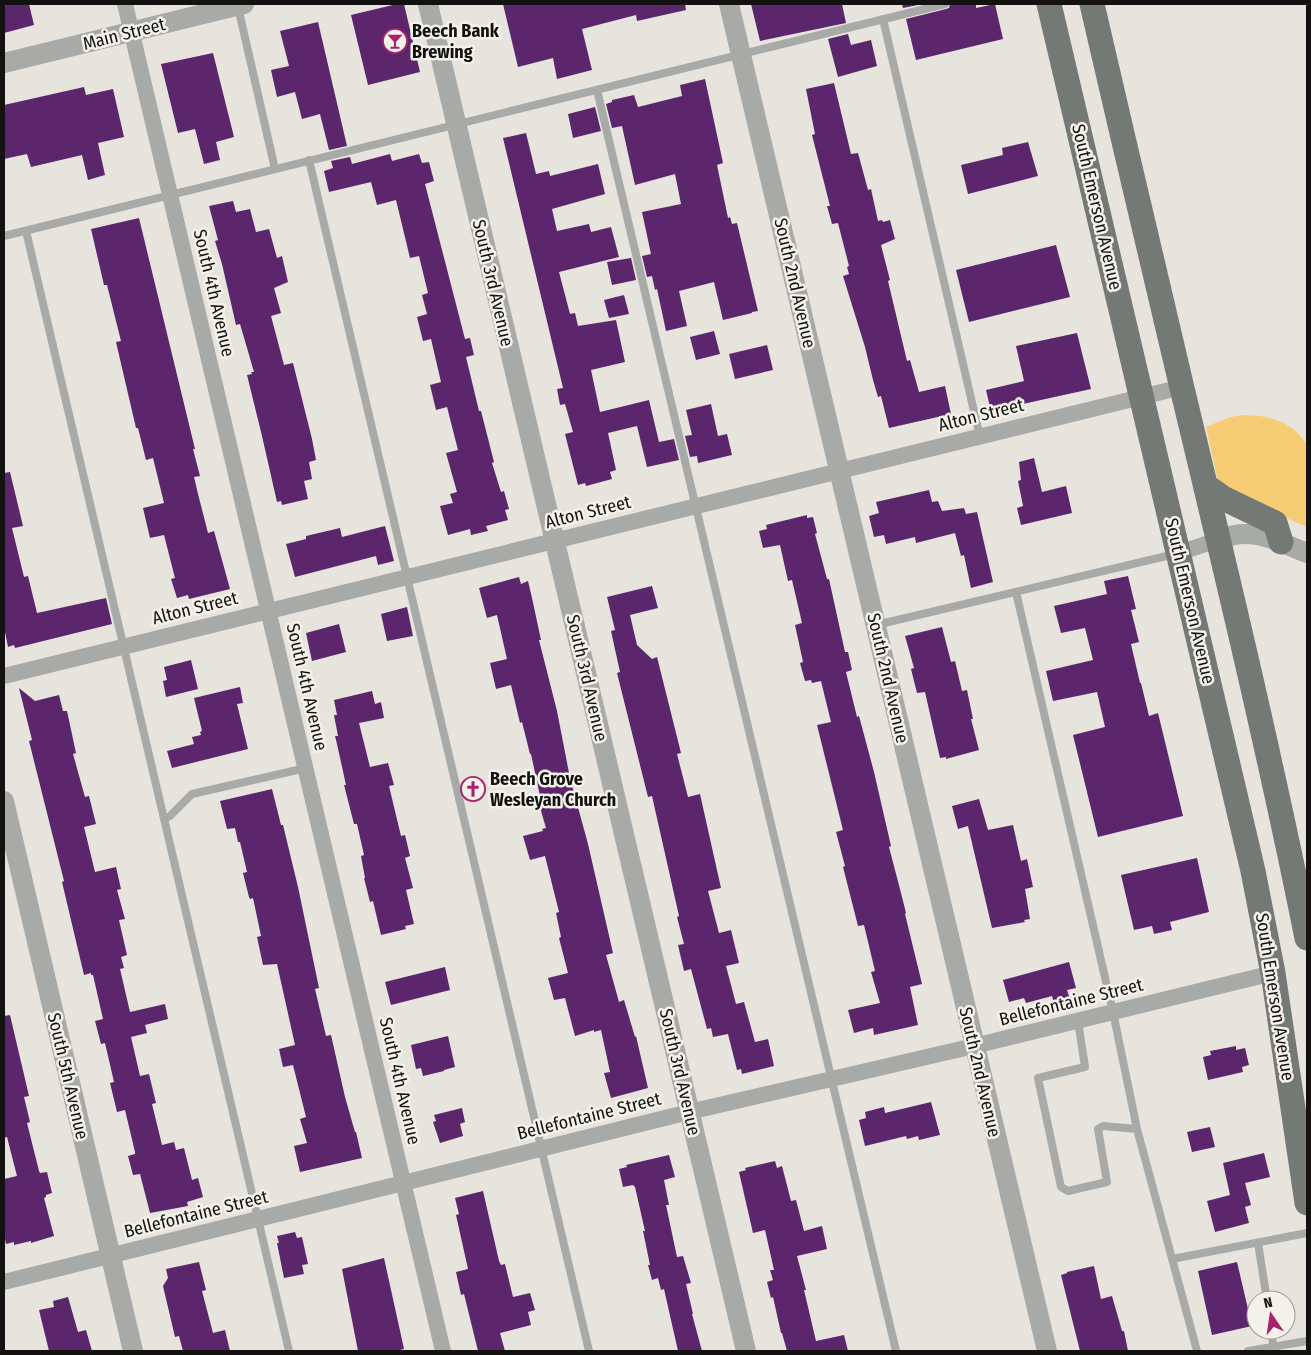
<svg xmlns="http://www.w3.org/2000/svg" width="1311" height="1355" font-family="'Fira Sans Condensed',sans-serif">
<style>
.green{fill:#f6cd75}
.building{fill:#5c266c}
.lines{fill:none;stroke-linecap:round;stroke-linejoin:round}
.service{stroke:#a8aaa8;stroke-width:8}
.minor{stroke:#a8aaa8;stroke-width:16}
.tertiary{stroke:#a8aaa8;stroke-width:20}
.primary{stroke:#757975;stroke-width:25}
.labels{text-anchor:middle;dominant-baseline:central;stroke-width:5;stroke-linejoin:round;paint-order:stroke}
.poi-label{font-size:18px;font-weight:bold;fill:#131210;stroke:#f4f1eb;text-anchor:start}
.street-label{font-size:18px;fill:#131210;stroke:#f4f1eb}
</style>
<rect width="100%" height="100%" fill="#e7e4de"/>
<path class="green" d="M1245 415C1272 416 1290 421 1307 444V527L1284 517 1218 482 1206 427 1230 417Z"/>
<path class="building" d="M4 4H29L34 25 4 33Z
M397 4H404L420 72 368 85 351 15Z
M503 4H685L686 10 637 21 636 15 582 29 592 70 557 79 553 58 518 67Z
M751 4H842L846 23 760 41Z
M902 4H923L903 8Z
M950 4H976V8L995 4 1003 39 916 60 906 19 946 9 949 8Z
M318 22 347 146 329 150 320 114 302 119 295 92 277 97 271 70 289 66 280 31Z
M848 34 851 45 871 40 877 66 838 77 828 39Z
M213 53 234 137 216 142 220 160 204 164 195 129 178 133 161 64Z
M705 79 723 163 717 165 728 218 730 217 732 224 737 223 758 311 752 312V313L723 320 714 282 679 291 687 326 666 331 657 289 655 290 652 276 647 277 642 256 651 254 642 212 681 204 675 174 635 185 622 126 612 128 606 104 612 102V100L634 95 638 107 682 96 680 85Z
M834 83 851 154 858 153 868 190 871 189 878 221 882 220 883 222 890 220 895 239 881 245 890 280 888 281 907 361 910 360 919 392 945 386 951 414 889 428 881 396 878 397 873 380 865 347 843 276 849 274 847 267 849 266 838 223 832 224 827 206H830L812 135 815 134 806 89Z
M84 87 86 95 113 89 124 137 98 143 105 175 88 180 82 155 31 167 27 154 4 159V105Z
M595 107 601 131 573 138 568 114Z
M526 133 536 174 549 171 550 176 598 164 605 194 552 209 557 231 589 224 591 232 611 227 619 257 559 272 570 314 575 313 578 326 616 320 625 362 591 370 600 412 649 400 659 442 674 439 679 460 647 467 637 426 608 433 616 470 610 472 612 479 586 486 585 483 578 485 565 434 573 432 565 404 560 405 557 389 563 388 503 138Z
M1028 142 1038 176 968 194 961 165 1003 155 1002 148Z
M390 154 392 161 419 154 422 163 429 162 434 181 425 184 465 339 470 338 474 355 466 357 479 411H481L494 462 492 463 501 492 504 491 509 509 505 510 508 520 486 526 488 531 471 535 470 529 448 535 440 506 453 503 450 494 457 492 446 453 458 450 447 407 436 410 430 385 441 382 431 339 423 341 417 317 427 314 422 295 428 293 419 256 410 258 396 200 377 205 371 182 329 192 324 171 333 168 331 161 350 157 352 164Z
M233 201 236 212 250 209 256 232 269 229 277 258 282 256 288 282 274 288 281 313 271 316 284 365 293 363 312 439 316 460 309 462 312 479 304 481 308 499 282 505 281 501 277 502 262 436 247 375 252 374 251 372H254L240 324 236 325 222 264 215 241 218 240 209 206Z
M139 218 195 449H193L200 476 194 477 198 494 208 533 214 531 230 589 189 599 188 595 177 598 171 579 175 578 164 535 150 538 143 508 164 503 153 458 146 460 138 428H136L116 342 121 341 107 285H104L91 229Z
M1056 245 1070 297 969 322 956 270Z
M631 258 636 280 612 285 607 262Z
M624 295 629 314 609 318 604 300Z
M714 331 720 354 696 360 690 337Z
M1077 333 1091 389 991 411 986 390 1024 381 1016 346Z
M767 345 773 370 735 379 729 354Z
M711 404 718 436 727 434 732 455 698 463 697 456 690 457 685 436 692 435 686 410Z
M1034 458 1042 492 1066 486 1072 513 1021 525 1017 508 1023 506 1018 481 1021 480 1019 462Z
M10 472 23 526 12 528 24 577 28 576 37 613 106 598 112 624 15 648 14 645 8 647 4 627V473Z
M929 490 932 502 938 501 942 511 964 508 966 514 977 512 993 582 971 588 964 555 961 556 955 533 916 543 915 537 886 544 884 535 874 537 869 516 879 513 876 502Z
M807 515V518L813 517 817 533 815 534 827 579H829L845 652H848L852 670 846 672 857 717 859 716 874 772 891 846 889 847 901 893 906 913 905 914 922 984 910 987 918 1025 874 1035 873 1028 854 1033 848 1010 880 1003 871 972 875 971 864 925 858 926 843 867 845 866 836 832 843 830 817 725 831 722 821 681 812 683 811 680 805 681 800 663 803 662 795 625 802 623 792 580 788 581 780 545 763 548 759 531 767 529 766 525Z
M385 526 394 561 378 565 376 556 295 577 286 544 306 539V536L340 528 342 537Z
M1128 576 1136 609 1131 610 1139 642 1131 644 1140 683H1141L1149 716 1158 713 1183 816 1098 837 1073 735 1105 727 1097 692 1053 701 1046 671 1093 660 1085 628 1061 633 1054 606 1107 594 1104 581Z
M519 577 521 584 528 581 532 598 541 640H539L557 711 570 778 588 844 613 953 606 955 619 1002 624 1000 635 1037 636 1036 648 1088 611 1098 604 1073 610 1072 601 1030 594 1032V1030L575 1036 565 998 554 1000 548 978 568 973 559 938 561 937 556 913 559 912 545 856 530 860 523 836 543 831 542 829 546 828 537 797 540 796 531 754H530L522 722 520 723 511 685 496 689 490 663 507 659 497 615 487 618 479 588Z
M652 586 658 608 630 615 637 645 652 659 657 657 681 753 677 754 688 797 700 794 721 888 708 891 719 933 731 930 739 963 726 966 736 1004 744 1002 755 1042 768 1039 774 1066 742 1074 741 1069 737 1070 728 1034 713 1037 711 1028 707 1029 691 969 684 971 678 945 684 944 677 917 679 916 652 796 648 797 617 673 620 672 611 631 615 630 607 597Z
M407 607 413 636 387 641 381 614Z
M339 624 346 652 312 661 306 633Z
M942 627 951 662 955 661 962 691 967 690 973 719H971L979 750 946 759V757L940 758 925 692 917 693 911 669 914 668 905 636Z
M191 660 198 689 166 697 163 681 167 680 164 667Z
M240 687 243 703 237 704 248 749 172 768 167 751 194 744 192 737 201 735 200 732 202 731 194 698Z
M19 688 35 701 59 695 63 711H67L76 753 73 754 85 797 89 796 96 824 84 827 95 872 116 867 121 889 117 890 125 919 119 920 127 955 121 957 124 968 120 969 130 1012 165 1004 168 1019 145 1025 147 1033 131 1037 140 1076 149 1074 156 1103 152 1104 162 1145 174 1142 176 1150 184 1148 192 1180 198 1178 203 1197 187 1202 188 1206 150 1213 140 1174 133 1175 128 1156 135 1154V1152L125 1110 117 1112 110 1083 114 1082 105 1043 101 1044 95 1021 103 1019 93 975H91V973L84 975 62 882 64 881 29 741 32 740Z
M372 691 375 704 381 702 384 718 359 723 370 767 388 763 394 785 389 786 401 836 405 835 410 856 405 858 413 888 406 890 414 924 405 926 406 929 381 935 373 901 370 902 364 878H365L361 856 364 855 357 824H354L344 785H346L337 744 335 736H338L334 715H337L334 700Z
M272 789 281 825H283L298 887 319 988 315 989 326 1036 331 1035 345 1097 355 1132H356L362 1158 300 1172 294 1146 307 1143 300 1119 306 1117 293 1065 283 1067 279 1049 295 1045 277 964 263 965 257 937 261 936 253 898 250 899 249 897 243 873 247 872 240 842H238L235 828 227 829 220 801Z
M979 799 988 830 1013 825 1021 861 1027 859 1033 887 1025 889 1030 919 1024 920 1025 922 992 928 968 826 958 829 952 806Z
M1197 858 1209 912 1170 922 1172 930 1154 934 1152 926 1134 930 1121 875Z
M1069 962 1076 988 1067 990 1070 999 1054 1003 1052 996 1026 1003 1024 998 1009 1002 1003 980Z
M445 967 450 990 391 1005 385 982Z
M10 1015 29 1096 24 1097 30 1122 27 1123 39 1171 40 1173 47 1172 52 1193 46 1195V1197L44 1198 54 1236 31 1243V1241L14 1245V1242L6 1244 4 1234V1179L17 1176 7 1137 4 1138V1016Z
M448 1036 455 1067 444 1070V1071L423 1076 421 1068 416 1069 411 1045Z
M1236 1046V1050L1245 1048 1249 1065 1242 1067 1243 1072 1208 1080 1203 1057 1211 1055 1210 1051Z
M931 1102 940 1135 919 1140 918 1136 907 1139 906 1136 865 1146 859 1120 866 1118 865 1112 884 1107 885 1113Z
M462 1108 465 1122 460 1124 463 1136 440 1143 433 1122 436 1121 434 1115Z
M1210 1127 1215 1147 1192 1152 1187 1132Z
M1264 1153 1270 1177 1245 1183 1251 1205 1245 1207 1249 1223 1215 1232 1207 1201 1230 1195 1223 1163Z
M669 1155 675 1177 664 1180 669 1205H666L677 1257 683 1256 691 1283 686 1284 693 1314H692L702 1351H678L664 1289 661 1290 658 1278 652 1280 648 1265H650L643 1231H645L635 1187 633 1185 623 1187 619 1169 627 1167 626 1165Z
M775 1161 777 1168 782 1166 791 1201 796 1200 804 1231 822 1226 827 1249 797 1256 806 1290H804L816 1341 844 1335 848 1351H787L782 1333H781L773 1297 771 1298 767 1282 773 1280 770 1270H774L765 1230 753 1233 739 1172 746 1170 745 1168Z
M483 1191 499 1261 501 1265 505 1264 513 1297 530 1293 535 1310 528 1312 531 1325 500 1333 505 1351H478L464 1294 461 1295 456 1272 468 1269 456 1215 459 1214 455 1198Z
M295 1232 297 1238 302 1237 308 1264 302 1265 304 1274 284 1278 277 1243H279L277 1236Z
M384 1258 404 1349 396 1351H358L342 1269Z
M199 1262 206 1290 202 1291 213 1333 225 1330 230 1351H183L179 1336 175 1337 163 1286 168 1278 166 1269Z
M1237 1262 1252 1326 1212 1335 1198 1271Z
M1094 1266 1101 1299 1112 1296 1122 1331H1124L1128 1351H1080L1061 1275 1067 1273V1272Z
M68 1297 78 1332 86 1330 92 1351H49L39 1310 54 1307 53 1301Z"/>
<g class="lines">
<path class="service" d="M238 7 275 169
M883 19 980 437
M597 90 896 1351
M309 160 589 1351
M26 231 289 1351
M4 236 945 4
M1016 592 1113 1012 1137 1129 1197 1351
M876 625 1175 554
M164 819 170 816 192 794 306 768
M1078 1021 1085 1067 1038 1078 1061 1187 1068 1191 1107 1182 1098 1129 1103 1126 1137 1129
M1258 1243 1267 1300
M1172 1259 1307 1233
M1271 1330 1274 1350
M1248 1351 1307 1341"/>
<path class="minor" d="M125 4 443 1351
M1179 553 1220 539
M4 676 1182 387
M4 1282 689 1112 974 1046 1273 973"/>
<path class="tertiary" d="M428 4 746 1351
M729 4 1047 1351
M4 63 244 4
M1220 539C1254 526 1276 541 1307 553
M4 801 133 1351"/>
<path class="primary" d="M1049 4 1253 871 1273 973 1307 1203
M1092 4C1122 132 1151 261 1182 388 1226 571 1270 754 1307 938
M1206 486 1223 498 1275 523 1281 542"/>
</g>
<defs>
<symbol id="bar-ring" viewBox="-11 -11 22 22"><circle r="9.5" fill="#f4f1eb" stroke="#a7216b" stroke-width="1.5"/><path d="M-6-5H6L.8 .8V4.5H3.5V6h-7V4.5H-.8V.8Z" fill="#a7216b"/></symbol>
<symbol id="church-ring" viewBox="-11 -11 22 22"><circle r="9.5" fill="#f4f1eb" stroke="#a7216b" stroke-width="1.5"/><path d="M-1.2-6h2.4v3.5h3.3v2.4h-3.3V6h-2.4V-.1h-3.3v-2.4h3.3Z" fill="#a7216b"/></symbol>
</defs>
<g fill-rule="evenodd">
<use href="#bar-ring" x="381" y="27" width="28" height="28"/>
<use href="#church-ring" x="459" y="775" width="28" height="28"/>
</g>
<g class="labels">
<g class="poi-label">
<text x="412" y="31">Beech Bank<tspan x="412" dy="21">Brewing</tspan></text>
<text x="490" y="779">Beech Grove<tspan x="490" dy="21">Wesleyan Church</tspan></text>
</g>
<g class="street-label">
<text transform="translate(124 34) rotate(-14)">Main Street</text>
<text transform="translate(1097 207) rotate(77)">South Emerson Avenue</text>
<text transform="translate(493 283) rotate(77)">South 3rd Avenue</text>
<text transform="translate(795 283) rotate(77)">South 2nd Avenue</text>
<text transform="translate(214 293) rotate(77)">South 4th Avenue</text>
<text transform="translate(981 415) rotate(-14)">Alton Street</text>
<text transform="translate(588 512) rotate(-14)">Alton Street</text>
<text transform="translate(1190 601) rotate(77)">South Emerson Avenue</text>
<text transform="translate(195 608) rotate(-14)">Alton Street</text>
<text transform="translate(587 678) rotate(77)">South 3rd Avenue</text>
<text transform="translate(888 678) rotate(77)">South 2nd Avenue</text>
<text transform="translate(307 687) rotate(77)">South 4th Avenue</text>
<text transform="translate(1275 997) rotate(81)">South Emerson Avenue</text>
<text transform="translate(1071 1002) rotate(-14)">Bellefontaine Street</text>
<text transform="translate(680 1072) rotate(77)">South 3rd Avenue</text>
<text transform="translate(980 1072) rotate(77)">South 2nd Avenue</text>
<text transform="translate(68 1076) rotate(77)">South 5th Avenue</text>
<text transform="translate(400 1081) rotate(77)">South 4th Avenue</text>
<text transform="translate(589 1116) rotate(-14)">Bellefontaine Street</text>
<text transform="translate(196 1214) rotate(-14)">Bellefontaine Street</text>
</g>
</g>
<rect width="1311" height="1355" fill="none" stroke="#131210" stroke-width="10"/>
<g transform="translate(1271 1315) rotate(347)"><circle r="24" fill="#f4f1eb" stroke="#9a9893"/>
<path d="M0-4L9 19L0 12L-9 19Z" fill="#a7216b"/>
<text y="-8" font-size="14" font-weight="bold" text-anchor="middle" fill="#131210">N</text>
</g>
</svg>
